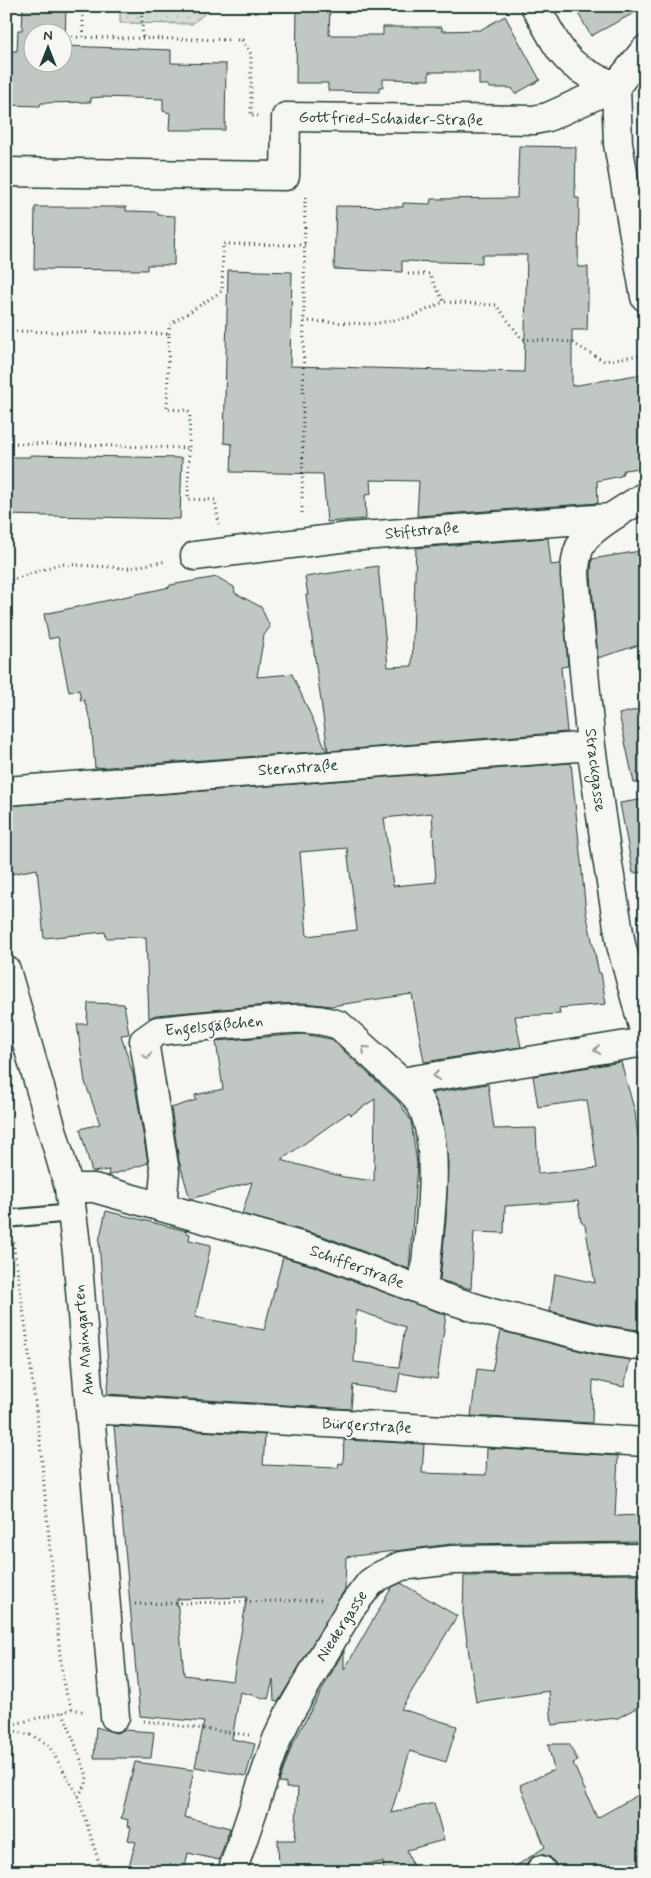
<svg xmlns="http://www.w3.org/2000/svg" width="651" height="1878" font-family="Mynerve,sans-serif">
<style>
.park{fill:url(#park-dots);stroke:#7a8c85}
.building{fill:#c1c8c3;stroke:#1f3d34;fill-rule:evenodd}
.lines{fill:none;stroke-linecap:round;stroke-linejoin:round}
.lane-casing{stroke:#1f3d34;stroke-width:20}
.street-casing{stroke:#1f3d34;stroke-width:31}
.path{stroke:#1f3d34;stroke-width:3;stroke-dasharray:1 4;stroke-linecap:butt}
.lane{stroke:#f6f6f2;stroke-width:16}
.street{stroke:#f6f6f2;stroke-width:28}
.oneway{stroke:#8a9a93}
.labels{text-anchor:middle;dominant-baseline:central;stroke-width:4.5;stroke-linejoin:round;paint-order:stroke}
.street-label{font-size:16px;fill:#1f3d34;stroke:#f6f6f2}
</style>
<defs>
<pattern id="park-dots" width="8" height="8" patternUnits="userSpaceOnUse" patternTransform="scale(1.25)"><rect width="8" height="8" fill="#d6dbd6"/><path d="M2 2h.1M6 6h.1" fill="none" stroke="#b7bdb8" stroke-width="1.8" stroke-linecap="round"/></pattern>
</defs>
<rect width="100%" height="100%" fill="#f6f6f2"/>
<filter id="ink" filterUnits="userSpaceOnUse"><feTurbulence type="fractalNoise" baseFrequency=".02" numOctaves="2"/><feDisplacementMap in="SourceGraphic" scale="10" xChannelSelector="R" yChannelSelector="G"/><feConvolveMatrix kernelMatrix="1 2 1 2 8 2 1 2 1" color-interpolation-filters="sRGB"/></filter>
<g filter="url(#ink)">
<path class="park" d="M120 6H214L192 24 120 23Z"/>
<path class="building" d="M23 6H66L65 46 171 50V63L226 64 225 130H169L170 113 163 111V99L102 97 91 98V102L41 103 40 106 10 105 12 51H17L18 30H22ZM32 32H62V62H32Z
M297 6H330L329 35H383V27H442V31L480 30 505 16 540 80 515 94 512 88H489V85H479V72H429V80L383 79V87H379V92L328 91V83H296Z
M574 6H645V7L591 36Z
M519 146 576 147 575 198H579L578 267H588V300L587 330H572V386L642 374 645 389V462L640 463V468L624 470 621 476 597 481 598 503 417 516 419 481 370 480 371 494 365 495 366 519 327 522 323 474 231 472 232 444 224 443 228 270 292 272 290 366 524 372 527 255H482V263L402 261V272L334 269 336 206 403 207V203L430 204 431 199 517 198Z
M35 207H126V211L158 212V215L175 216 174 265H147V270L34 269Z
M30 455 182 458 180 519 6 515V457H30Z
M548 538 551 565 560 564 568 666 561 667 567 732 328 751 306 595H308L305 577 378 566 388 667 412 666 416 548Z
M640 551 645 578V643L598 658 591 575 592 559Z
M217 577 234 587 235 593 261 607 270 627 264 635 257 677 292 674 327 751 95 768 91 721 84 700 81 701 79 690 69 692 58 637 49 639 44 614 170 587V585Z
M645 708V782L634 783 619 714Z
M571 763 586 912 599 973H601L606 1004 559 1008 560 1014 515 1016 521 1047 424 1062 412 994 331 1006 305 1003 278 1004 156 1015 149 1018 146 937 106 938 105 932 44 938 37 869 6 875V806ZM432 813 436 882 393 886 384 818ZM347 848 357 930 307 936 300 852Z
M645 799V872L633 873 620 803Z
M88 1003 124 1004 129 1034 121 1035 133 1074 148 1163 108 1176 109 1170 92 1172 80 1129 100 1124 85 1082 77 1024H87Z
M303 1034 331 1039 399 1102 411 1121 417 1164 409 1269 323 1236 242 1214 252 1182 190 1199 179 1161 171 1108 196 1100 195 1095 223 1089 216 1041ZM375 1099 374 1181 344 1177 281 1160 349 1112 351 1115Z
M621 1062 635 1112 638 1137H642L645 1159V1331L604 1325 550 1311 555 1274 595 1283 585 1225 581 1222 578 1201 505 1206 504 1233 474 1232 471 1289 440 1280 446 1220 448 1163 441 1112 432 1093 488 1084 494 1129 536 1128 538 1174 597 1168 587 1100 538 1107 533 1076Z
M106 1211 187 1231V1233L190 1234 189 1240 211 1245 195 1317 264 1330 283 1257 313 1266 446 1315 437 1379 400 1373 397 1392 353 1385 351 1409 107 1394 109 1379 99 1241ZM356 1310 405 1327 399 1367 354 1362Z
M501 1331 597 1355 630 1360 624 1387 593 1380 592 1423 471 1416 477 1369 492 1371Z
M114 1426 265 1435 263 1465 338 1468 339 1463 343 1464 344 1440 424 1444 422 1473 486 1475 487 1448 618 1456 615 1516 645 1515V1542L452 1544 346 1557 345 1589 278 1702 274 1701 273 1680 268 1699 240 1692 232 1739 255 1744 246 1776 195 1767 204 1722 140 1716ZM247 1597 233 1681 184 1675 177 1599Z
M639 1574 640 1636 645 1635V1703L618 1718 552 1725 549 1691 476 1702 463 1613 464 1576Z
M401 1583 457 1616 401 1709 457 1726 446 1762 410 1751 391 1813 434 1803 444 1840 407 1850 415 1872H384L383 1862 335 1868 336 1872H279L278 1840H295L298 1788H286V1783L279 1782 292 1745 344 1650V1670L392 1587Z
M96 1727 116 1733 124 1730 154 1732 151 1758H94Z
M548 1744H569L578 1761 573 1763 597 1818 645 1791V1872H557L555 1863 550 1857 541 1854 534 1856 528 1861 526 1872H507L545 1847 520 1785 554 1770Z
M135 1762 194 1770 184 1817 230 1828 219 1860 188 1853 184 1872H127L136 1842 128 1840 131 1827 127 1826 128 1820 121 1818Z"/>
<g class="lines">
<defs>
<path id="lane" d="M6 1219 72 1213"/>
<path id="street" d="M535 6C562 53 563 67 616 86L618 144 645 297
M6 172 285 176 286 117 534 120 548 117 616 86 645 50
M610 518C585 535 575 543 575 575L591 746 607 858 621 945 645 1034
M195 556 348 537 610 518 645 496
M6 791 591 746
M6 970 69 1188 77 1253 115 1717
M401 1082 645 1042
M69 1188H94L318 1251 423 1291 492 1313 601 1340 645 1347
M162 1207 165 1172 144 1041 158 1031C186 1028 214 1025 243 1023 275 1020 308 1014 339 1025 356 1040 373 1056 389 1071 398 1079 409 1088 417 1098 446 1138 427 1242 423 1291
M90 1409 645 1442
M541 1870 542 1872
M232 1872 277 1739 289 1714 350 1609 370 1583 380 1576 401 1566 452 1560 645 1558"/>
</defs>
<use href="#lane" class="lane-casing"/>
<use href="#street" class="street-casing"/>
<path class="path" d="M141 6 143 38
M62 37 242 40 251 54V116H258
M83 37V6
M408 274H429L444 302
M304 321 373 324 411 317 444 302 496 305 522 339 571 342 604 361 645 354
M6 331 169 334 167 409 186 410 190 413 189 448
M169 334V325L222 291 223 244 305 245
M6 443 189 448 188 499 215 500 219 524
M302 513 305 197
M6 582 59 564 128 568 167 561
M13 1242 26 1329 40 1442 60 1655 64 1687 72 1709
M135 1604 321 1600
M144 1721 249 1735
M6 1726 63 1712
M6 1729 34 1736 49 1746 78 1796 102 1872
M78 1796 86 1785 87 1776 63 1712 72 1709 86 1712"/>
<use href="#lane" class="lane"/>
<use href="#street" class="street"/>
</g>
<defs><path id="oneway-chevron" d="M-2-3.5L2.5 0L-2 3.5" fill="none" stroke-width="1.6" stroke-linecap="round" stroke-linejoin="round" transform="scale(1.25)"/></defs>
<g class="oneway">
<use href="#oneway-chevron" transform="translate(365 1049) rotate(-137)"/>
<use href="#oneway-chevron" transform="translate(597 1050) rotate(171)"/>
<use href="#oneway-chevron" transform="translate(147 1056) rotate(81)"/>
<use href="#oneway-chevron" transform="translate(436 1076) rotate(171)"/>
</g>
</g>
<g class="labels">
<g class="street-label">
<text transform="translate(391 119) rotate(1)">Gottfried-Schaider-Straße</text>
<text transform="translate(422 531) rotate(-5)">Stiftstraße</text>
<text transform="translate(298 768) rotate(-4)">Sternstraße</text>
<text transform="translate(595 770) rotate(83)">Strackgasse</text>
<text transform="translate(214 1026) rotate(-6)">Engelsgäßchen</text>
<text transform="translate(357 1267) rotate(20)">Schifferstraße</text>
<text transform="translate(84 1340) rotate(-95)">Am Maingarten</text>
<text transform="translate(367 1426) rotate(3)">Bürgerstraße</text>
<text transform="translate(342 1626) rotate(-57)">Niedergasse</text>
</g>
</g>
<rect width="651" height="1878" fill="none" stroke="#f6f6f2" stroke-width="25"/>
<rect x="12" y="12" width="626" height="1853" fill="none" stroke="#1f3d34" stroke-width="2" filter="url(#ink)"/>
<g transform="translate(48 48)"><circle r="24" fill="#f6f6f2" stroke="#a0aca6"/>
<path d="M0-4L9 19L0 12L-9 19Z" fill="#1f3d34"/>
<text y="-8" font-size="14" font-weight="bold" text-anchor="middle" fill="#1f3d34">N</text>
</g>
</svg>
